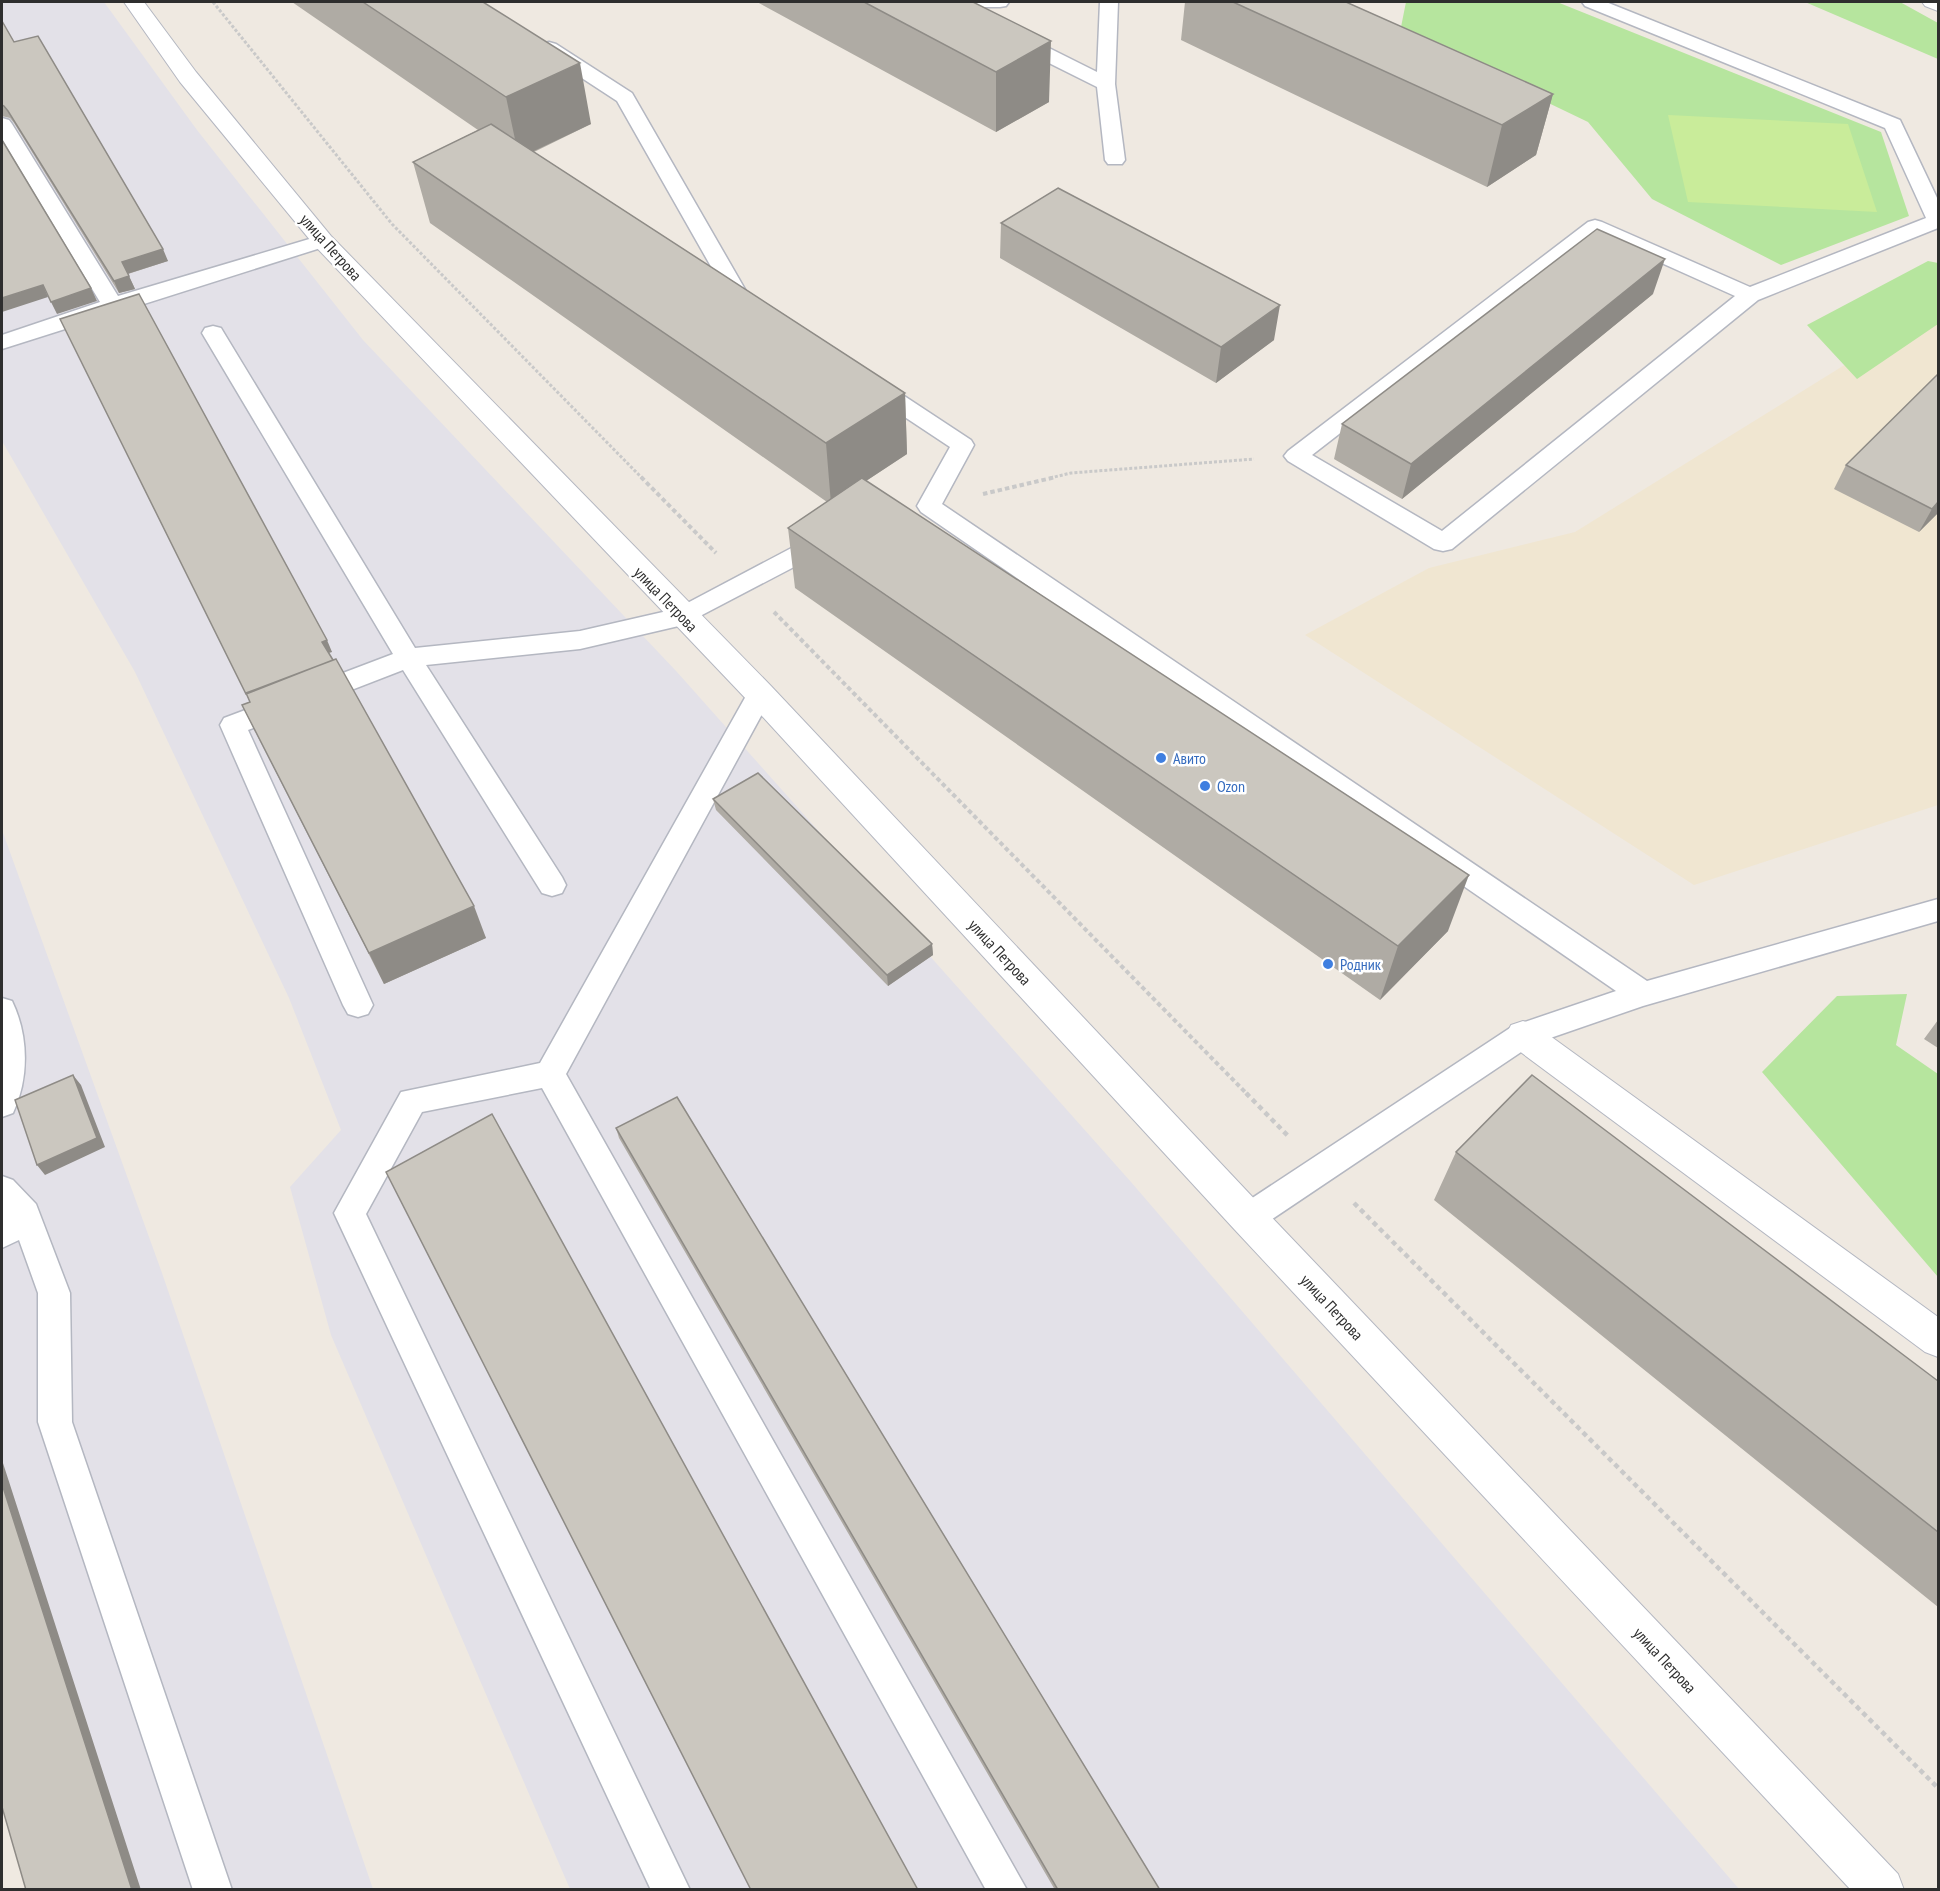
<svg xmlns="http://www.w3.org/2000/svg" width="1940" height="1891" font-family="'PT Sans Narrow',sans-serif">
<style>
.industrial{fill:#e3e1e8}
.education{fill:#f0e6d1}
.green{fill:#b6e59e}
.pitch{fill:#c9ec9a}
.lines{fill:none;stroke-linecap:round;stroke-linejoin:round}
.lane-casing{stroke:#b4b7c1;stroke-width:3}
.street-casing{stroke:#b4b7c1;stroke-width:2}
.secondary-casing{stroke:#b4b7c1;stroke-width:2}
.path-far2{stroke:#c9c9c9;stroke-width:3;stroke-dasharray:3 2;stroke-linecap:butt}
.path-far1{stroke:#c9c9c9;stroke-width:4;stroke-dasharray:4.5 3;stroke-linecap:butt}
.path{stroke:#c9c9c9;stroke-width:4.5;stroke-dasharray:5 4;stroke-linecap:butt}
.lane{fill:#fff;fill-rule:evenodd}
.street{fill:#fff;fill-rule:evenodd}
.secondary{fill:#fff;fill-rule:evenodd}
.wall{fill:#afaba4}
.shaded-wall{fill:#8e8b86}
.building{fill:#cbc7bf;stroke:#8e8b86;stroke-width:1.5}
.shop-dot{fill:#3f7fe0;stroke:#fff;stroke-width:2}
.labels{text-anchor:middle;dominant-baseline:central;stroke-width:5;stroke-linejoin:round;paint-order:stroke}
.street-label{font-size:16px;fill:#2e2e2e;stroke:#fff}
.shop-label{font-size:16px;fill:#366cbe;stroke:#fff;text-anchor:start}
</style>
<rect width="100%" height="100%" fill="#efe9e1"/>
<path class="industrial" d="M2 2H104L197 130 363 340 677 672 1131 1182 1739 1889H570L331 1335 290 1187 341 1130 289 998 135 672 2 441Z
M2 830 162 1273 373 1889H56L2 1707Z"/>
<path class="education" d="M1938 307V805L1694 885 1305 635 1429 568 1575 532Z"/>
<path class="green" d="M1406 2H1557L1881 132 1909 216 1781 265 1652 199 1588 122 1400 32Z
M1805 2H1900L1938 23V59Z
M1928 261 1938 263V324L1857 379 1807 325Z
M1907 994 1896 1045 1938 1074V1277L1762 1072 1837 996Z"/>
<path class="pitch" d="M1668 115 1848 124 1877 212 1688 202Z"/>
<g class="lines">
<defs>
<path id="lane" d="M932 2H1009L1006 6 1000 7H941L935 6Z
M1100 2H1118L1115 84 1125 160 1122 164H1108L1105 160 1097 87 1009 43 1007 39 1009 35H1023L1097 72Z
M1582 2H1606L1900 120 1938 200V228L1758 300 1452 549 1443 551 1434 549 1288 461 1284 456 1288 451 1588 222 1595 220 1602 222 1750 287 1926 218 1885 128 1585 6ZM1597 234 1735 296 1442 531 1312 455Z
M549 42 556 44 632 93 746 291 765 306 762 311C748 314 741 307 730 300L617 101 542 52 540 48 542 44Z
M2 118 9 120 12 124 118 296 316 237 323 235 330 237 333 241 330 245 2 349V335L100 302 2 139Z
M213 326 221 328 224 333 415 648 580 631 676 609 818 534 826 532 834 534 838 540 834 546 683 625 580 649 426 665 562 877 566 885 562 893 552 896 542 893 403 670 248 730 373 1005 368 1014 358 1017 348 1014 343 1005 220 725 224 718 393 654 202 333 205 328Z
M875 380 883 382 971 440 974 445 942 504 1647 981 1938 899V921L1643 1006 1533 1044 1259 1228 1248 1232 1237 1228 1232 1218 1237 1208 1513 1026 1616 991 921 512 917 506 950 447 867 392 864 387 867 382Z
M760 684 769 687 773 694 566 1074 1027 1890H986L542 1088 422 1112 366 1214 690 1890H651L334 1213 401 1092 540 1063 751 687Z
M2 998 12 1001C29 1036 29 1079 13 1113L2 1117Z
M2 1176 13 1180 36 1204 70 1293 72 1422 232 1890H193L38 1422V1293L19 1240 2 1248Z"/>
<path id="street" d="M1922 2H1938V11L1925 6Z
M1523 1021 1535 1025 1938 1317V1357L1925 1352 1511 1045 1506 1035 1511 1025Z"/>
<path id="secondary" d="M124 2H144L196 72 331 236 771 686 1261 1206 1898 1874 1904 1890H1851L1235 1230 749 702 315 246 180 82Z"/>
</defs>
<use href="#lane" class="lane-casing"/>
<use href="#street" class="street-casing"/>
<use href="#secondary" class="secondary-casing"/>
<path class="path-far2" d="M213 2 392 224 642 478
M1050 478 1071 473 1254 459"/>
<path class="path-far1" d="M641 477 716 553
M983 494 1056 477
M774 612 1248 1095"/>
<path class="path" d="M1246 1093 1290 1138
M1354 1203 1938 1788"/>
<use href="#lane" class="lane"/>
<use href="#street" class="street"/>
<use href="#secondary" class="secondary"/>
</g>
<path class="wall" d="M292 2H483L591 124 534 152 905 393 907 454 866 481 1448 931 1380 1000 795 588 788 528 827 502 430 223 413 162 478 130Z
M757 2H973L1049 102 996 132Z
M1185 2H1346L1553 94 1536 155 1487 187 1181 40Z
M2 21 14 42 168 261 128 274 135 289 119 293 14 123 10 118 2 116Z
M1001 223 1274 340 1216 383 1000 258Z
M1653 294 1402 499 1334 459 1342 424Z
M60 319 332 652 329 653 486 938 384 984 259 739 242 705 250 702Z
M1938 374V513L1919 532 1834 489 1846 465Z
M713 799 932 944 933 955 888 986 716 810Z
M1938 1020V1048L1924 1039Z
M616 1128 1160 1890H1055L619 1138Z
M1456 1152 1938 1381V1607L1434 1200Z"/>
<path class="shaded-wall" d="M1051 41 1049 102 996 132V72Z
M580 63 591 124 519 158 506 97Z
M1553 94 1536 155 1487 187 1502 125Z
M163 249 168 261 127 274 122 262Z
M1665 259 1653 294 1402 499 1411 464Z
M129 276 135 289 119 293 114 281Z
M43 285 48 297 2 312V298Z
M91 288 97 301 57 314 51 302Z
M1280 305 1274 340 1216 383 1221 347Z
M905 393 907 454 831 504 826 443Z
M1938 502V513L1919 532 1932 509Z
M327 640 332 652 327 653 322 642Z
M1469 875 1448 931 1380 1000 1398 946Z
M474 906 486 938 384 984 369 953Z
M932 944 933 955 888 986 887 975Z
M73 1075 81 1085 105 1147 45 1175 37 1165Z
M2 1460 141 1890H132L2 1484Z"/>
<path class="building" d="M363 2H483L580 63 506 97Z
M864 2H973L1051 41 996 72Z
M1233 2H1346L1553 94 1502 125Z
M2 21 14 42 38 36 163 249 122 262 129 276 114 281 8 111 4 106 2 105Z
M491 124 905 393 826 443 413 162Z
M2 140 91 288 51 302 43 285 2 298Z
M1058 188 1280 305 1221 347 1001 223Z
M1597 229 1665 259 1411 464 1342 424Z
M139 294 327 640 322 642 333 660 246 694 60 319Z
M1938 374V502L1932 509 1846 465Z
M862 478 1469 875 1398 946 788 528Z
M336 659 474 906 369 953 242 705 250 702 246 693Z
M758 773 932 944 887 975 713 799Z
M73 1075 97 1138 37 1165 15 1100Z
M1532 1075 1938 1381V1532L1456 1152Z
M677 1097 1160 1890H1058L616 1128Z
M492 1114 918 1890H751L386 1172Z
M2 1484 132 1890H26L2 1807Z"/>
<g class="shop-dot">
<circle cx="1161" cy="758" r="6"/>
<circle cx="1205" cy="786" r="6"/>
<circle cx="1328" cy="964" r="6"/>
</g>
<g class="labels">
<g class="street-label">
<text transform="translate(331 247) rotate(48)">улица Петрова</text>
<text transform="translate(666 599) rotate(46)">улица Петрова</text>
<text transform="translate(1000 952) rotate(47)">улица Петрова</text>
<text transform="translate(1332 1307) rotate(47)">улица Петрова</text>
<text transform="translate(1665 1660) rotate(47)">улица Петрова</text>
</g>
<g class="shop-label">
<text x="1173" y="758">Авито</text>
<text x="1217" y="786">Ozon</text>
<text x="1340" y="964">Родник</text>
</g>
</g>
<rect width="1940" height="1891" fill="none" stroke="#2e2e2e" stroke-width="6"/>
</svg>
